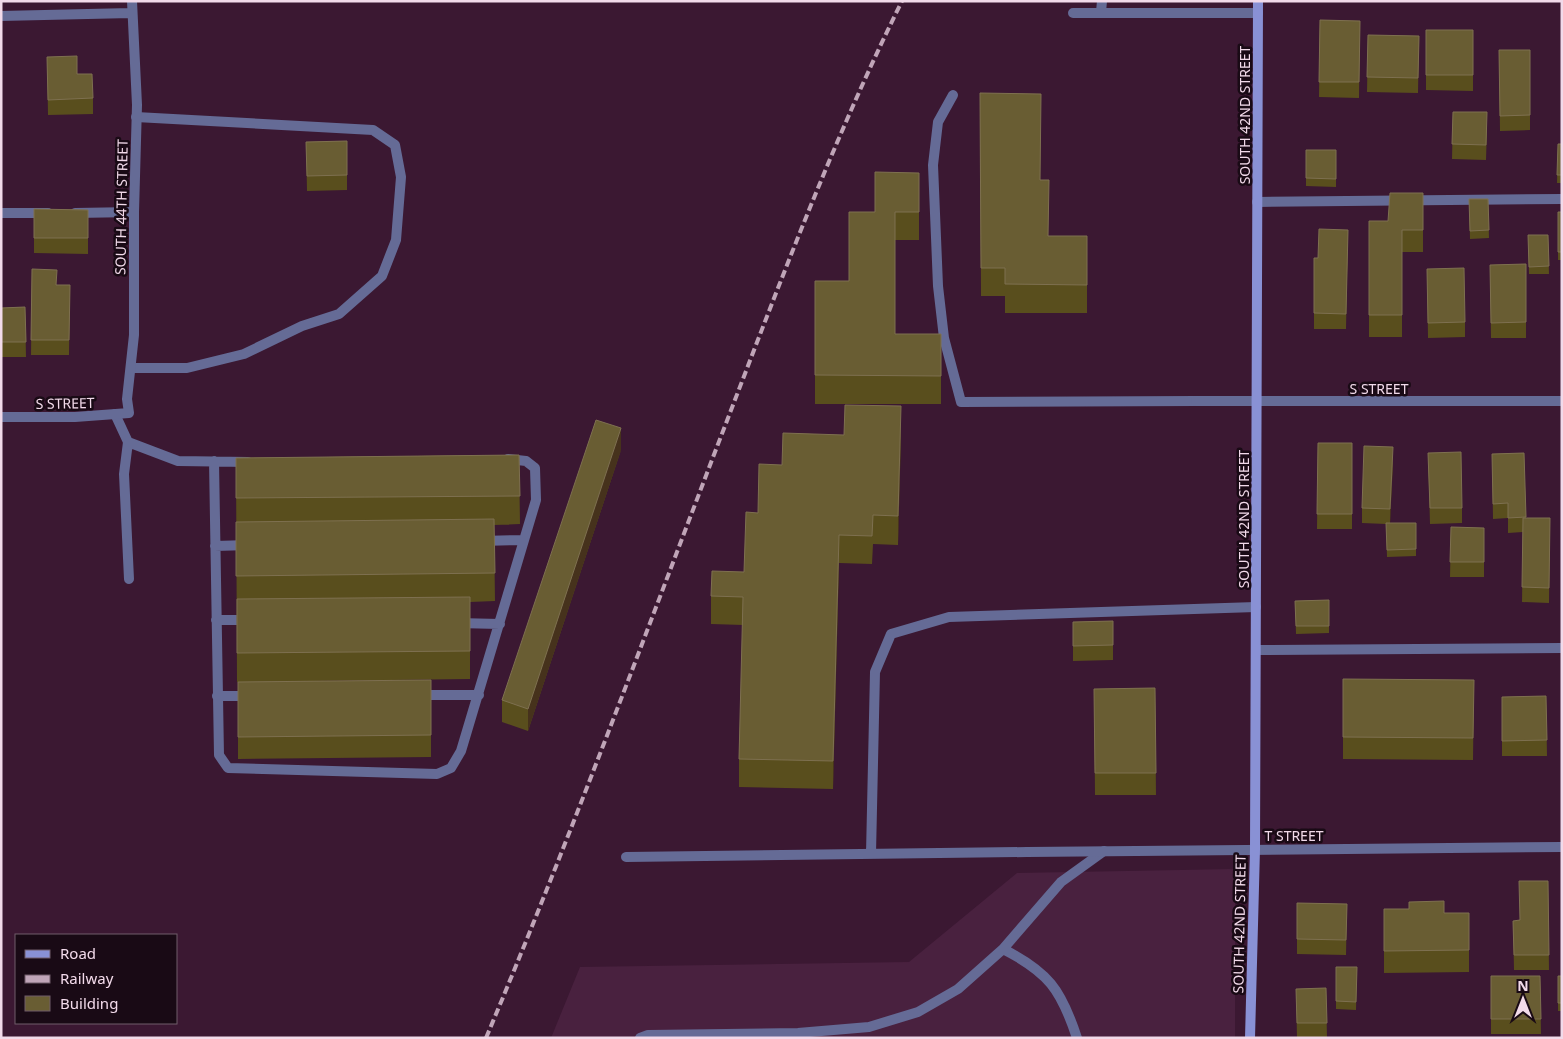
<svg xmlns="http://www.w3.org/2000/svg" width="1563" height="1039" font-family="'Noto Sans',sans-serif">
<style>
.built{fill:#49213f}
.lines{fill:none;stroke-linecap:round;stroke-linejoin:round}
.lane{stroke:#656b96;stroke-width:10}
.street{stroke:#656b96;stroke-width:10}
.secondary{stroke:#8991d5;stroke-width:10}
.rail{stroke:#c0a5b8;stroke-width:4;stroke-dasharray:8 4;stroke-linecap:butt}
.wall{fill:#594e1d}
.shaded-wall{fill:#46321c}
.building{fill:#695d33;stroke:#7e7050}
.labels{text-anchor:middle;dominant-baseline:central;stroke-width:5;stroke-linejoin:round;paint-order:stroke}
.street-label{font-size:14px;fill:#f2daea;stroke:#190a15}
</style>
<rect width="100%" height="100%" fill="#3b1832"/>
<path class="built" d="M1235 869V1038H551L580 967 909 962 1017 873Z"/>
<g class="lines">
<path class="lane" d="M1101 12 1102 1
M1073 13H1258
M953 95 938 122 933 165 938 286 944 338 961 402 1196 401
M1257 202 1562 199
M1 213H48
M75 213 134 212
M131 368H187L244 354 302 326 339 314 382 276 396 240 401 177 395 145 373 130 136 117
M115 414 128 442 178 461 248 462
M128 442 124 474 129 579
M214 461 219 755 228 768 437 774 451 768 461 751 536 500 535 468 526 461 508 459
M481 541 524 540
M215 546 249 545
M216 620H250
M457 623 500 624
M1256 650 1562 648
M418 695H479
M217 696H251
M871 854 875 672 891 634 949 617 1256 607
M626 857 1027 852
M1003 949C1048 972 1061 989 1077 1038
M640 1038 648 1035 798 1033 869 1027 918 1012 958 989 1003 949 1061 882 1104 851"/>
<path class="street" d="M1 16 131 13
M1196 401H1562
M1 417H75L129 413 127 399 134 335V212L137 105 132 1
M1027 852 1562 847"/>
<path class="secondary" d="M1250 1038 1255 849 1258 1"/>
<path class="rail" d="M486 1038C574 829 652 616 733 405 785 269 837 132 902 1"/>
</g>
<path class="wall" d="M1320 20 1360 21 1359 98 1319 97Z
M1426 30H1473V91L1426 90Z
M1368 35 1419 36 1418 93 1367 92Z
M1499 50H1530V130L1500 131Z
M47 57 77 74 93 98V114L48 115Z
M980 93 1040 180 1048 236H1087V313H1005V296H981Z
M1453 112 1487 128 1486 160 1452 159Z
M347 141V190L307 191 306 142Z
M1558 144H1562V183H1557Z
M1306 150H1336V187L1306 186Z
M919 173V240H895V334H941V404H815V281H849L875 212Z
M1423 193V252H1402V337H1369V221H1388Z
M1469 199H1488L1489 238 1470 239Z
M34 209 88 210V254L34 253Z
M1558 212H1562V260H1558Z
M1348 230 1346 329H1314V258H1318Z
M1528 235H1548L1549 274H1529Z
M1526 264V338H1491L1490 265Z
M32 269 57 285H70L69 355H31Z
M1427 269 1465 322V337L1428 338Z
M25 307 26 357H1V308Z
M844 435H901L898 545 873 544 872 564 839 563 833 789 739 787V759L743 625 711 624V596L744 572 758 513 782 465Z
M1318 443H1352V529H1317Z
M621 450 528 731 502 722V700Z
M1428 453 1462 508V523L1430 524Z
M1524 453 1526 518H1550L1549 603 1522 602 1523 532 1508 533V518L1493 519 1492 454Z
M519 455 520 524 494 525 495 601 470 602V679L237 682 236 458Z
M1393 462 1390 523H1416V556L1387 557 1386 524 1362 523V508Z
M1451 527 1484 528V577H1450Z
M1329 600V633L1296 634 1295 601Z
M1113 621V660L1073 661V622Z
M1343 679 1474 680 1473 760 1343 759Z
M431 680V757L238 759V682Z
M1155 688 1156 795H1095L1094 689Z
M1546 696 1547 756H1502V697Z
M1548 881 1549 970H1514L1513 921 1520 920Z
M1297 903 1347 904 1346 955 1297 954Z
M1384 909 1444 913H1469V972L1384 973Z
M1336 967H1357L1356 1010 1336 1009Z
M1491 976H1540L1541 1034H1491Z
M1558 976H1562V1011H1558Z
M1326 988 1327 1038H1297L1296 989Z"/>
<path class="shaded-wall" d="M901 406V435L898 545V516Z
M621 428V450L528 731V709Z
M1393 447V462L1390 524V509Z
M839 535V563L833 789V761Z"/>
<path class="building" d="M1320 20 1360 21 1359 82H1319Z
M1426 30H1473V75H1426Z
M1368 35 1419 36 1418 78 1367 77Z
M1499 50H1530V115L1500 116Z
M77 56V74H92L93 98 48 100 47 57Z
M980 93 1041 94 1040 180H1049L1048 236H1087V285L1005 284V268H981Z
M1453 112H1487L1486 145 1452 144Z
M347 141V175L307 176 306 142Z
M1558 144H1562V175H1557Z
M1306 150H1336V179L1306 178Z
M875 172 919 173V212H895V334H941V376L815 375V281H849V212H875Z
M1390 193H1423V230H1402V315H1369V221H1388Z
M1469 199H1488L1489 230 1470 231Z
M34 209 88 210V238H34Z
M1558 212H1562V252H1558Z
M1319 229 1348 230 1346 314 1314 313V258H1318Z
M1528 235H1548L1549 266 1529 267Z
M1526 264V322L1491 323 1490 265Z
M1464 268 1465 322 1428 323 1427 269Z
M32 269 57 270 56 285H70L69 340H31Z
M25 307 26 342H1V308Z
M845 405 901 406 898 516 873 515 872 536 839 535 833 761 739 759 743 597 711 596 712 571 744 572 746 512 758 513 759 464 782 465 783 433 844 435Z
M596 420 621 428 528 709 502 700Z
M1318 443H1352V514H1317Z
M1364 446 1393 447 1390 509 1362 508Z
M1461 452 1462 508H1430L1428 453Z
M1524 453 1526 517 1508 518V503L1493 504 1492 454Z
M519 455 520 496 236 498V458Z
M1523 518H1550L1549 588 1522 587Z
M494 519 495 573 236 576V522Z
M1386 523H1416V549L1387 550Z
M1451 527 1484 528V562H1450Z
M470 597V651L237 653V599Z
M1329 600V626H1296L1295 601Z
M1113 621V645L1073 646V622Z
M1343 679 1474 680 1473 738 1343 737Z
M431 680V735L238 737V682Z
M1155 688 1156 773H1095L1094 689Z
M1546 696 1547 740 1502 741V697Z
M1519 881H1548L1549 955H1514L1513 921 1520 920Z
M1444 901V913H1469V950L1384 951V909H1409V902Z
M1297 903 1347 904 1346 940 1297 939Z
M1336 967H1357L1356 1002 1336 1001Z
M1491 976H1540L1541 1019H1491Z
M1558 976H1562V1003H1558Z
M1326 988 1327 1023H1297L1296 989Z"/>
<g class="labels">
<g class="street-label">
<text transform="translate(1244 115) rotate(-90)">SOUTH 42ND STREET</text>
<text transform="translate(121 207) rotate(-89)">SOUTH 44TH STREET</text>
<text x="1379" y="388">S STREET</text>
<text transform="translate(65 403) rotate(-1)">S STREET</text>
<text transform="translate(1243 519) rotate(-90)">SOUTH 42ND STREET</text>
<text x="1294" y="835">T STREET</text>
<text transform="translate(1239 924) rotate(-89)">SOUTH 42ND STREET</text>
</g>
</g>
<rect width="1563" height="1039" fill="none" stroke="#f2daea" stroke-width="5"/>
<rect x="15" y="934" width="162" height="90" fill="#190a15" stroke="#705d6a"/>
<rect x="25" y="950" width="25" height="8" fill="#8991d5" stroke="#705d6a"/>
<text x="60" y="959" font-size="15" fill="#f2daea">Road</text>
<rect x="25" y="975" width="25" height="8" fill="#c0a5b8" stroke="#705d6a"/>
<text x="60" y="984" font-size="15" fill="#f2daea">Railway</text>
<rect x="25" y="996" width="25" height="15" fill="#695d33" stroke="#705d6a"/>
<text x="60" y="1009" font-size="15" fill="#f2daea">Building</text>
<g transform="translate(1523 999)" stroke="#190a15" stroke-width="4" paint-order="stroke">
<path d="M0-4L9 19L0 12L-9 19Z" fill="#f2daea"/>
<text y="-8" font-size="14" font-weight="bold" text-anchor="middle" fill="#f2daea">N</text>
</g>
</svg>
